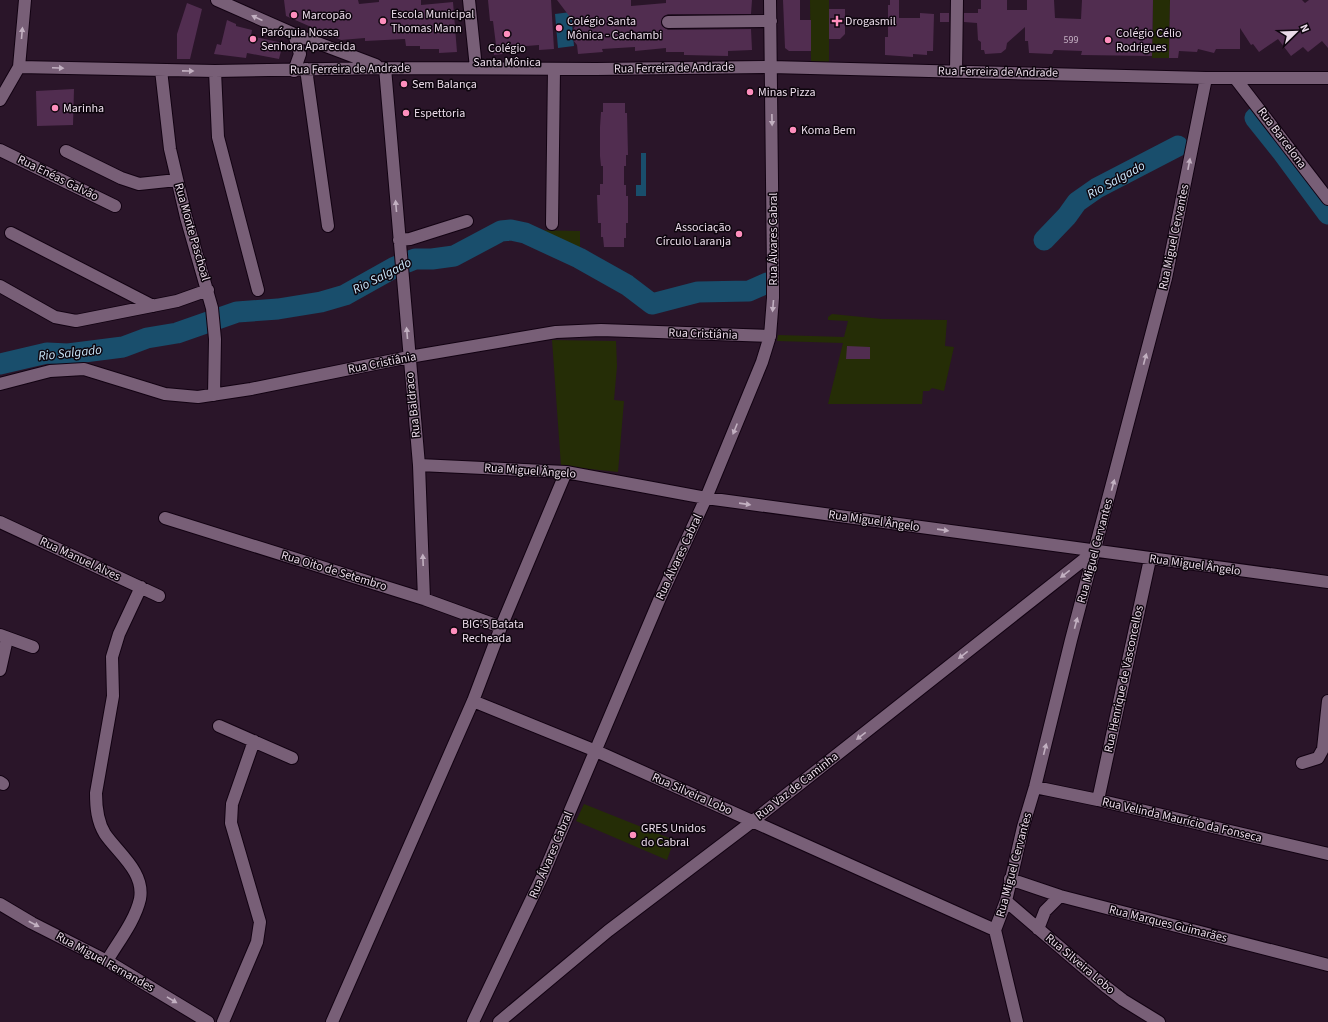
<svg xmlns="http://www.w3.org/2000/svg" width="1328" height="1022" font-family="'Source Sans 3',sans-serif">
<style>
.green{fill:#252d06}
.water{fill:#194e6c}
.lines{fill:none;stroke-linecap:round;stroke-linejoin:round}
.river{stroke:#194e6c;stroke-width:21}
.building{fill:#512d50}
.minor-casing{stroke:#120212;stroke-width:14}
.minor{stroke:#785f77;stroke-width:12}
.oneway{fill:#c2b0c1}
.poi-dot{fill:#fe8ebd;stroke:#0d050d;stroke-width:1.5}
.labels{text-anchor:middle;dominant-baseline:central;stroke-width:3;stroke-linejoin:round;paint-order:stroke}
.number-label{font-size:10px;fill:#c4b0c3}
.poi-label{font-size:12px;fill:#eadbe9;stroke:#0d050d;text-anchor:start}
.street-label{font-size:12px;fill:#eadbe9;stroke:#0d050d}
.water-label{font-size:13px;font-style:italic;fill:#c9e7fb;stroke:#0d050d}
</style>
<rect width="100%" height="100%" fill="#2a1529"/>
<path class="green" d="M810 0H829V62H811Z
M1153 0H1170L1169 58H1152Z
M491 224 526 227V230L580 231V263L569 257 544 251 543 247 507 233 501 234 493 239V243L472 251 460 259 459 258 426 261V263L411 265V258L444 253 446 255 457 252V249L491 232Z
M832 314 882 319 947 320 945 346 954 347 944 391 932 388 929 391H923L922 404H828L843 343 777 341 778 335 844 337 848 321 828 320V317Z
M552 340 616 341 617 366 614 400 624 401 618 472 561 466Z
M584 804 674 840 667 860 576 821Z"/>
<path class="water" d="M571 12 574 46 558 48 555 14Z
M641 153H646V196H636V185H641Z"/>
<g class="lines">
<path class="river" d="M1255 118 1283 153 1328 214
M1044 240 1067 216 1077 202 1097 188 1178 146
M0 364 47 353 68 354 123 347 147 338 177 333 237 312 278 309 321 302 345 295 395 267 415 259H432L454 256 501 231 511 230 525 233 579 258 627 285 652 304 698 292 749 291 767 283"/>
</g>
<path class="building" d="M284 0H358L359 4 379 2V0H421V5L453 2 457 52 439 53V49H420V46H406L405 39 365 41V38L341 40 286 16Z
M488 0H551L554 49 539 50V45L503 48V54L494 55 493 45H496L493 21H490Z
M557 0H631V6L666 3V0H752L751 14H668L664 16 661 22 662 26 668 30 751 29 752 50 728 51V56L684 55V52H666V48L635 51V47L602 49 603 52 578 54 577 45 573 40 579 35 572 31 576 25Z
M783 0H800V20H811V51H789L785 48Z
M890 0H899V18H920V13L934 14 933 51H927V55L913 54V57L885 55V37H888V5H890Z
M981 0H1007V10H1027V0H1054L1055 18 1081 19 1082 0H1153L1152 56 1081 55 1082 51 1054 50 1052 54 1029 53 1028 41H1025V27L1007 43 1006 49 1001 53 985 54 984 50H981V42L978 40 977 23 964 22V13H978V9H981Z
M1170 0H1302L1305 3 1309 0H1328V48L1322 41 1308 52 1303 47 1291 56 1278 39 1259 52 1253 44 1251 45 1240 28V49H1216L1214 53 1198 49 1197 52 1179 51 1178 58H1169Z
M187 3 202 9 190 59H177V34Z
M829 9H845V34L840 39H829Z
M940 13H949V22H940Z
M227 20 236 24V26L252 30 251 36 283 43 279 59 247 53 246 58 214 54 217 44 221 45Z
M74 89 73 125 37 126 36 91Z
M603 103H625V113H627L628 155H626V166H624V185H626V196H628V223H626V238H624V247H604L603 237H601V223H598L597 195H600V184H603V166H601L600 156V127L601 112H603Z
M847 346 870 347V359H846Z"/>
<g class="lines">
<defs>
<path id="minor" d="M217 0 294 34 376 65
M469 0 476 68
M668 22 771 21
M19 67 215 71 385 68 596 69 771 67 1206 78H1328
M385 68 419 465 424 599
M306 69 328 226
M161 70 170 149 186 217 212 308 215 339 214 395
M215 71 218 137 258 290
M294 71 300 54 294 34
M956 71 957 0
M1235 78 1328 199
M0 100 19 67 25 0
M0 150 115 206
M66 151 121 178 139 184 177 180
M552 224 554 69
M11 233 153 306
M399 240 410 239 467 221
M0 286 55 317 76 321 177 301 208 290
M0 384 50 371 84 369 165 394 198 397 251 389 409 357 556 332 601 330 770 336
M419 465 566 472 706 498 1328 582
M165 518 424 599 501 627
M0 522 159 596
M0 635 33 647
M0 670 7 639
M473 701 596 751 995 930
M219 726 292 758
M1302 763 1318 758 1323 749 1328 701
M0 782 3 784
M1035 787 1098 800 1328 854
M1098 800 1150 559
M1010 879 1060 896 1328 965
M1006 901 1105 986 1123 1000 1159 1022
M0 904 32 923 107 961 208 1022
M1038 929 1045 911 1060 896
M107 961C118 942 135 921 140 899 145 872 118 853 105 834 97 821 96 807 96 793L113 696 112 657 119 634 141 587
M223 1022 257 942 260 922 231 823 232 804 254 741
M332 1022 473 701 501 627 566 472
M473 1022 542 877 660 598 706 498 762 362 770 336 773 298V271L770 0
M499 1022 608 931 753 821 1096 550
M1017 1022 995 930 1006 901 1023 827 1035 787 1071 640 1166 278 1206 78"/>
</defs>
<use href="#minor" class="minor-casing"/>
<use href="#minor" class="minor"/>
</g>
<defs><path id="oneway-solid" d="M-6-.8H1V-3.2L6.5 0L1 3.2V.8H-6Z"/></defs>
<g class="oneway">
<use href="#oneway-solid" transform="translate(257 18) rotate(-156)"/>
<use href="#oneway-solid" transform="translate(22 33) rotate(-85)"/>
<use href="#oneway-solid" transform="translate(58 68) rotate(2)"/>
<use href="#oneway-solid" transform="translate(188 71) rotate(1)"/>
<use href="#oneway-solid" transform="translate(772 120) rotate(89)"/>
<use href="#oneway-solid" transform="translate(1189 164) rotate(-79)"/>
<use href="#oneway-solid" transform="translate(396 206) rotate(-95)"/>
<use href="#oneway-solid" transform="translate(773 306) rotate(95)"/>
<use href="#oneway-solid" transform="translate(407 333) rotate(-95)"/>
<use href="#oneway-solid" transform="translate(1145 359) rotate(-75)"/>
<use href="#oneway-solid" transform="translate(735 429) rotate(112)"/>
<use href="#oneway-solid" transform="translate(1113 485) rotate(-75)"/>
<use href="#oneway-solid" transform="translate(745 504) rotate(8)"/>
<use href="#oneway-solid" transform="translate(943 530) rotate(8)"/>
<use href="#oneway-solid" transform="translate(423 560) rotate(-92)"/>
<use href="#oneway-solid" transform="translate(1065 574) rotate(142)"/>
<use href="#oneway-solid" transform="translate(1076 623) rotate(-75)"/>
<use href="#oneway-solid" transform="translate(963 655) rotate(142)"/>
<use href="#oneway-solid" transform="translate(861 736) rotate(142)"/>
<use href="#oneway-solid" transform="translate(1045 749) rotate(-76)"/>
<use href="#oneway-solid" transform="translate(34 924) rotate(28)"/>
<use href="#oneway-solid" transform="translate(172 1000) rotate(31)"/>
</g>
<g class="poi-dot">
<circle cx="294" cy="15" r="4"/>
<circle cx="383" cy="21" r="4"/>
<path d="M835 15h4v4h4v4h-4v4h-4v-4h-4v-4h4z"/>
<circle cx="559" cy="28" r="4"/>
<circle cx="507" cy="34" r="4"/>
<circle cx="253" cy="39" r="4"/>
<circle cx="1108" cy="40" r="4"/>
<circle cx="404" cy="84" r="4"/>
<circle cx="750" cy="92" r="4"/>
<circle cx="55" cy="108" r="4"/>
<circle cx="406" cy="113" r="4"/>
<circle cx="793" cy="130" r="4"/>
<circle cx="739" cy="234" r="4"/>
<circle cx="454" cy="631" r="4"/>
<circle cx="633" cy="835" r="4"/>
</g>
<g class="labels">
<g class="number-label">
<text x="1071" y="40">599</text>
</g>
<g class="poi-label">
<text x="391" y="14">Escola Municipal<tspan x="391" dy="14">Thomas Mann</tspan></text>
<text x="302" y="15">Marcopão</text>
<text x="567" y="21">Colégio Santa<tspan x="567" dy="14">Mônica - Cachambi</tspan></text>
<text x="845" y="21">Drogasmil</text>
<text x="261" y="32">Paróquia Nossa<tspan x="261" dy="14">Senhora Aparecida</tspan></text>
<text x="1116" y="33">Colégio Célio<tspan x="1116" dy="14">Rodrigues</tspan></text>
<text x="507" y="48" text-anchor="middle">Colégio<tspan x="507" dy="14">Santa Mônica</tspan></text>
<text x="412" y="84">Sem Balança</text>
<text x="758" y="92">Minas Pizza</text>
<text x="63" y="108">Marinha</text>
<text x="414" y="113">Espettoria</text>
<text x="801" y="130">Koma Bem</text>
<text x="731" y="227" text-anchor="end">Associação<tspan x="731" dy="14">Círculo Laranja</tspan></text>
<text x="462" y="624">BIG'S Batata<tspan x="462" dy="14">Recheada</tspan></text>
<text x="641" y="828">GRES Unidos<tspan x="641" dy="14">do Cabral</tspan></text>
</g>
<g class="street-label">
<text transform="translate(674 68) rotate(-1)">Rua Ferreira de Andrade</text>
<text transform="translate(350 69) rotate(-1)">Rua Ferreira de Andrade</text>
<text transform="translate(998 72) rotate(1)">Rua Ferreira de Andrade</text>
<text transform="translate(1282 138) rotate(53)">Rua Barcelona</text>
<text transform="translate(58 178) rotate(26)">Rua Enéas Galvão</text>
<text transform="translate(192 232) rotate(74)">Rua Monte Paschoal</text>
<text transform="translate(1174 237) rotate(-78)">Rua Miguel Cervantes</text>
<text transform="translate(773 239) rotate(-90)">Rua Álvares Cabral</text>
<text transform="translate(703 334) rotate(2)">Rua Cristiânia</text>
<text transform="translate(382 363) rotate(-11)">Rua Cristiânia</text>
<text transform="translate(413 405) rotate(-96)">Rua Baldraco</text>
<text transform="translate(530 471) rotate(4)">Rua Miguel Ângelo</text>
<text transform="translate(874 521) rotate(8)">Rua Miguel Ângelo</text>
<text transform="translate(1095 551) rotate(-75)">Rua Miguel Cervantes</text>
<text transform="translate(679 557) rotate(-65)">Rua Álvares Cabral</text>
<text transform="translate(80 559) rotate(25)">Rua Manuel Alves</text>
<text transform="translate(1195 565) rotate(8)">Rua Miguel Ângelo</text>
<text transform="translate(334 571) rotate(17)">Rua Oito de Setembro</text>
<text transform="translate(1124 679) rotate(-78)">Rua Henrique de Vasconcellos</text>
<text transform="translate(797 786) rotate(-38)">Rua Vaz de Caminha</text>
<text transform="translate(692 794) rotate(24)">Rua Silveira Lobo</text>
<text transform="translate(1182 820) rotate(13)">Rua Velinda Maurício da Fonseca</text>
<text transform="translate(551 855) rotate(-67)">Rua Álvares Cabral</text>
<text transform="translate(1014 865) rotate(-75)">Rua Miguel Cervantes</text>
<text transform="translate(1168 924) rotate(14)">Rua Marques Guimarães</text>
<text transform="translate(105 962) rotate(29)">Rua Miguel Fernandes</text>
<text transform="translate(1080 964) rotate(40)">Rua Silveira Lobo</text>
</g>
<g class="water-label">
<text transform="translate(1116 180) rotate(-29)">Rio Salgado</text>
<text transform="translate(382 276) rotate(-27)">Rio Salgado</text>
<text transform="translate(70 353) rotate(-6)">Rio Salgado</text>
</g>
</g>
<g transform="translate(1296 32) rotate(67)" stroke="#0d050d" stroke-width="3" paint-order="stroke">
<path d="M0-3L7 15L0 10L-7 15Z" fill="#eadbe9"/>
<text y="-6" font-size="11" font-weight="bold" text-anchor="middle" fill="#eadbe9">N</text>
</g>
</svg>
